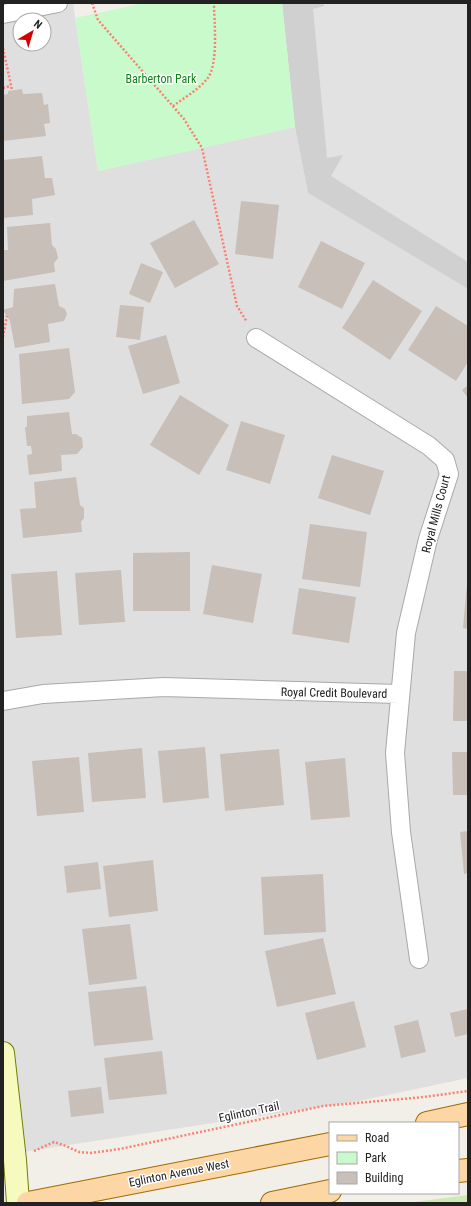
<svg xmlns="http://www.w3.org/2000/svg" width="471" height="1206" font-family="'Roboto Condensed',sans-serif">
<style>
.residential{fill:#e0dfdf;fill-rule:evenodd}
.religious{fill:#d0d0d0}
.grass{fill:#cdebb0}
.park{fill:#c8facc}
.parking{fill:#e2e2e2}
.building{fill:#c7bfb8}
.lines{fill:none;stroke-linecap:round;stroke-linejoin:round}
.minor-casing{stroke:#a9a9a9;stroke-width:20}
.secondary-casing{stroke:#707d05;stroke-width:24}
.primary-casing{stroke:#a06b00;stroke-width:24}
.path{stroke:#fa8072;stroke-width:2.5;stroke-dasharray:2 2;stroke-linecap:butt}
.minor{stroke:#fff;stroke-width:18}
.secondary{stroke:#f7fabf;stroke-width:22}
.primary{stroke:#fcd6a4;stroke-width:22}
.labels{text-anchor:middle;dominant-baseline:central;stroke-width:3;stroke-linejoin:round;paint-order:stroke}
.park-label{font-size:12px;fill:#0c8416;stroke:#fff}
.street-label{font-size:12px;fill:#222;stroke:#fff}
</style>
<rect width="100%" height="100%" fill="#f2efe9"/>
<path class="residential" d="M3 3H73L98 171 295 127 308 193 468 289V1078L359 1101 3 1155ZM20 20H44V44H20Z"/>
<path class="religious" d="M282 3H468V289L308 193 295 127Z"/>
<path class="grass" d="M468 1195V1203H405H406Z"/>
<path class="park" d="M144 3H282L295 127 98 171 75 18Z"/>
<path class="parking" d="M324 3H468V262L331 176 343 155 327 158 313 9 324 6Z"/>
<path class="building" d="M22 89 23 94 42 93 44 105 48 104 50 123 44 124 46 136 3 141V95L8 94V91Z
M42 156 45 178H52L55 195 32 199 33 215 3 218V198L4 195 3 160Z
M241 201 279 205 273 259 235 254Z
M194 220 219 264 175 288 150 243Z
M50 223 52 245 56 249 58 258 54 263 55 272 3 281V250H8L7 227Z
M321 241 365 263 342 309 298 287Z
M141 263 163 272 150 303 129 294Z
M373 280 422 311 390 360 342 328Z
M55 284 59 306 65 309 67 314 64 321 48 324 50 342 15 348 10 321 3 310 13 307 14 289Z
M120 305 144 307 140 340 116 337Z
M436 306 468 326V362L456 381 408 350Z
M166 335 180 383 143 394 128 346Z
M69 348 75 392 69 399 22 404 19 354Z
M468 385V398L462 390Z
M180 395 229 425 199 475 150 445Z
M69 412 72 434H76L82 438 83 447 77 454 61 455 62 471 29 475 27 455 32 454 31 446H27L25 427H27V416Z
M241 421 285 435 270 484 226 470Z
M332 455 384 471 370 515 318 498Z
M76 477 80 505 84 508V518L81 522 82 532 23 538 20 509 36 508 34 482Z
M310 524 367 532 360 587 302 579Z
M190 552V611H133V553Z
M212 565 262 574 253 623 203 614Z
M121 570 125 622 79 625 75 573Z
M57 571 62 635 16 638 11 574Z
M467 583H468V629L463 628Z
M299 588 356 597 349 643 292 634Z
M454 671H468V721H453Z
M205 747 209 798 163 803 158 751Z
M142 748 146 798 92 802 88 753Z
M279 749 284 805 225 811 220 754Z
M452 752H468V795H453Z
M79 757 84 812 37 816 32 761Z
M345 758 350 817 311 820 305 762Z
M468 831V873L464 874 460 832Z
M153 860 158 911 109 917 103 866Z
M98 862 101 889 67 893 64 866Z
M323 874 326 932 264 935 261 877Z
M130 924 137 979 89 985 82 929Z
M323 938 336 994 277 1007 265 951Z
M146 986 153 1040 94 1046 88 992Z
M354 1001 366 1047 317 1060 305 1013Z
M468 1009V1034L455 1037 450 1013Z
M418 1020 426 1052 401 1058 394 1026Z
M162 1051 167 1094 109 1100 104 1058Z
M101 1087 104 1113 71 1117 68 1091Z"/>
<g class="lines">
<defs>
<path id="minor" d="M3 14 58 3
M256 338 429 446 445 460 449 474 428 539 406 633 395 753 401 832 419 959
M3 701 43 694 164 687 399 694"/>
<path id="secondary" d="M3 1053 15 1160 18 1203"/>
<path id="primary" d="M427 1123 468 1114
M458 1171 468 1170
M28 1203 330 1144
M272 1203 330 1191"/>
</defs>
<use href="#minor" class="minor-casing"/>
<use href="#secondary" class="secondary-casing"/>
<use href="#primary" class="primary-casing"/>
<path class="path" d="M92 3 98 20 184 119 202 148 237 306 247 322
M3 48 12 90
M3 88 11 86
M173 106C184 98 198 90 207 79 219 65 214 21 214 3
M3 337 7 316
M34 1151 54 1142 66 1146 79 1152 91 1153 120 1149 323 1106 424 1097 468 1091"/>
<use href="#minor" class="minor"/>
<use href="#secondary" class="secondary"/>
<use href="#primary" class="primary"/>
</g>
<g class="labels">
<g class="park-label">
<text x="161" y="79">Barberton Park</text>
</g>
<g class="street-label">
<text transform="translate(436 514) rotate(-75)">Royal Mills Court</text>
<text transform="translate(334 693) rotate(1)">Royal Credit Boulevard</text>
<text transform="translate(249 1112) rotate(-12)">Eglinton Trail</text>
<text transform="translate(179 1173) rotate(-11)">Eglinton Avenue West</text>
</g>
</g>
<rect width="471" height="1206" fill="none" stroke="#222222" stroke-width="8"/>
<rect x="329" y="1122" width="130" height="72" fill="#ffffff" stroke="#a7a7a7"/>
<rect x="337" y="1135" width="20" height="6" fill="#fcd6a4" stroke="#a7a7a7"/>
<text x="365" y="1142" font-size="12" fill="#222222">Road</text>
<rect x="337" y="1152" width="20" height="12" fill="#c8facc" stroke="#a7a7a7"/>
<text x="365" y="1162" font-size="12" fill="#222222">Park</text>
<rect x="337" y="1172" width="20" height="12" fill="#c7bfb8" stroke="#a7a7a7"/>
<text x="365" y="1182" font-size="12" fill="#222222">Building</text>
<g transform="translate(32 32) rotate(38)"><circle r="19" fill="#ffffff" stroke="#a7a7a7"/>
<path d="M0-3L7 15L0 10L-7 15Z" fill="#d40000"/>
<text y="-6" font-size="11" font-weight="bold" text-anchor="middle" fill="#222222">N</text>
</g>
</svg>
